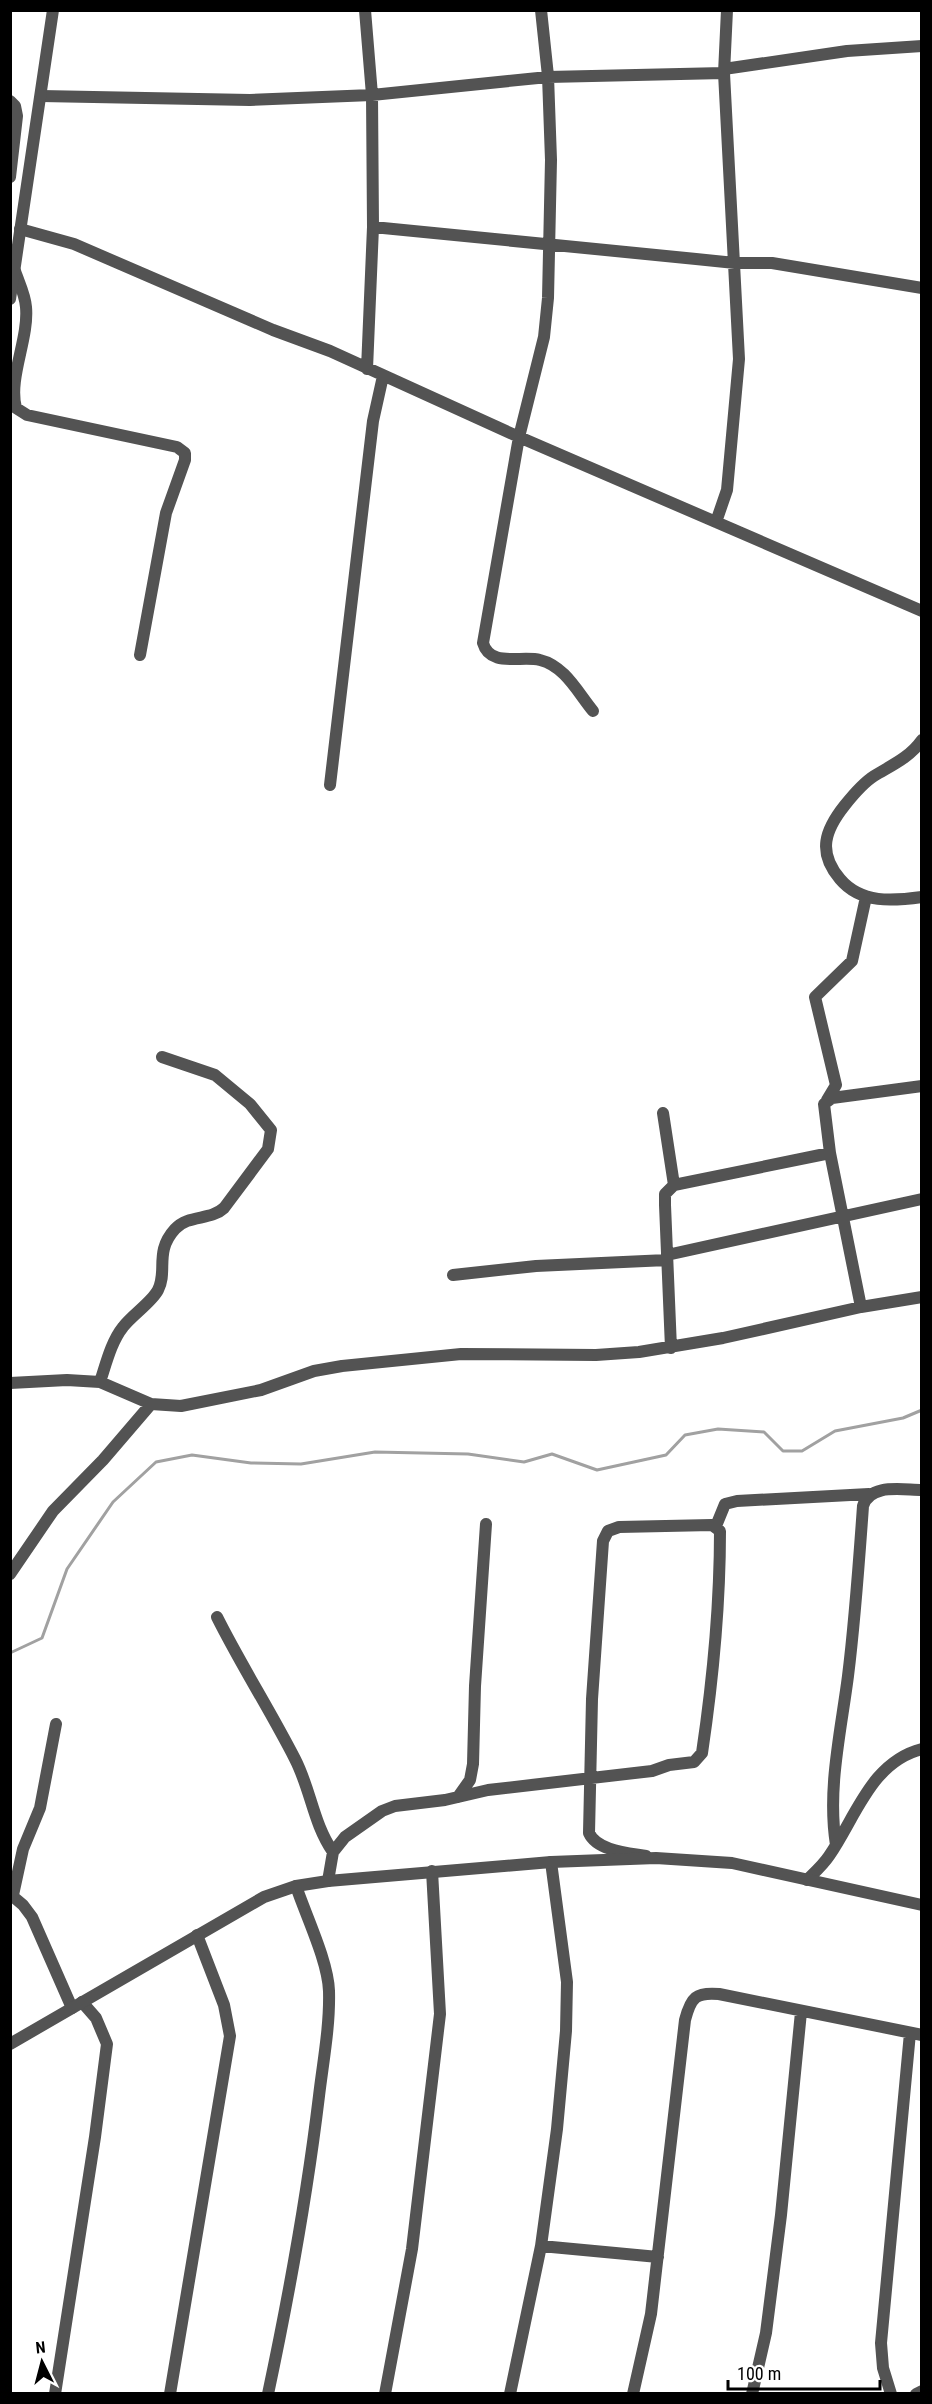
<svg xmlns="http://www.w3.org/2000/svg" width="932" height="2404" font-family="'Roboto Condensed',sans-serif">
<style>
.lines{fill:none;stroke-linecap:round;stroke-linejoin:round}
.stream{stroke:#a1a1a1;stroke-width:3}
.minor{stroke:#535353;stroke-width:12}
.tertiary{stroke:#535353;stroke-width:12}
</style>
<rect width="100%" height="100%" fill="#fff"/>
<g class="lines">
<path class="stream" d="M10 1653 42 1638 67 1569 113 1502 156 1462 192 1455 251 1463 301 1464 375 1452 468 1454 524 1462 552 1454 597 1470 666 1455 685 1435 718 1429 764 1432 783 1451H802L835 1431 903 1418 922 1410"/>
<path class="minor" d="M365 10 372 95 373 227 367 369
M541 10 548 76 551 160 548 298 544 337 519 437 483 643C490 668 522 655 540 660 565 666 578 693 593 711
M724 69 847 51 922 46
M41 96 250 100 372 95 548 77 724 73
M10 101 15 106 17 116 10 177
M373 227 696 259 735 263H772L922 288
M20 229 74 244 273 330 330 351 519 437 922 611
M15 271C19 283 25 294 26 307 29 339 8 378 16 408L27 415 177 447 185 453V460L166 513 140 655
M716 522 727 490 739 359 724 73 727 10
M922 740C909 758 892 765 874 776 863 783 853 795 845 805 825 830 817 852 840 879 861 904 893 901 922 897
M330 785 373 421 383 376
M827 1100 836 1085 815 997 852 961 866 897
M663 1113 674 1185
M667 1255 922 1199
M453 1275 536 1266 667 1260
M861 1307 830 1153 824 1104 832 1098 922 1086
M671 1348 665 1205V1194L674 1185 830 1153
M100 1382C106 1364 111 1342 123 1327 132 1315 152 1302 158 1290 168 1271 154 1252 175 1229 189 1214 210 1221 224 1208L268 1149 271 1130 250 1104 215 1075 162 1057
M10 1383 67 1380 100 1382 151 1404 181 1406 261 1390 314 1371 342 1366 461 1354 596 1355 639 1352 723 1338 861 1307 922 1297
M716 1526 725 1504 737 1501 869 1494
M10 1574 53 1511 103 1460 151 1404
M217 1617C241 1665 270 1710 295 1759 311 1790 313 1823 333 1852
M458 1797 470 1780 473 1764 475 1686 486 1524
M836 1845C827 1789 841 1731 848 1676 855 1620 859 1563 863 1506 870 1483 902 1490 922 1490
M807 1880C815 1872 823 1865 829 1856 856 1817 871 1762 922 1749
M328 1881 333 1852 345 1837 382 1811 395 1806 445 1800 488 1790 652 1771 669 1765 694 1762 702 1753C713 1679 720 1606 720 1531L712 1525 619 1527 608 1531 603 1541 592 1699 589 1833C597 1851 629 1853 646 1856
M10 1894 23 1905 32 1917 72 2008
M13 1895 23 1849 40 1808 56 1724
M541 2246 658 2257
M55 2394 95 2137 107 2044 96 2018 82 2002
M170 2394 230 2036 224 2005 197 1935
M268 2394C289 2295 307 2196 319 2096 323 2062 330 2026 329 1991 328 1961 306 1916 296 1886
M385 2394 412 2249 440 2014 432 1871
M510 2394 541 2246 557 2129 566 2031 567 1982 551 1862
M633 2394 651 2314 685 2020C691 1997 696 1992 719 1994L922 2035
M752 2394 766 2333 781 2215 801 2012
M891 2394 883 2368 881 2343 910 2033
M916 2394 922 2391"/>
<path class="tertiary" d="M10 299 53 10
M10 2044 264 1897 296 1886 328 1881 551 1862 656 1858 732 1863 922 1905"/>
</g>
<rect width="932" height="2404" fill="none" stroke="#000000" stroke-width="24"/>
<g transform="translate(42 2362) rotate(354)" stroke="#ffffff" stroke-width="4.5" paint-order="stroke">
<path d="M0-4.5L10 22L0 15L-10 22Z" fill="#000000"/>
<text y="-9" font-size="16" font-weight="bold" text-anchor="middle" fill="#000000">N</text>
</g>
<path d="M728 2380v9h152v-9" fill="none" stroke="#000000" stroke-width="3"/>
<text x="737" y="2380" font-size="18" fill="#000000" stroke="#ffffff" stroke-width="4.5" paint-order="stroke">100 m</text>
</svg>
